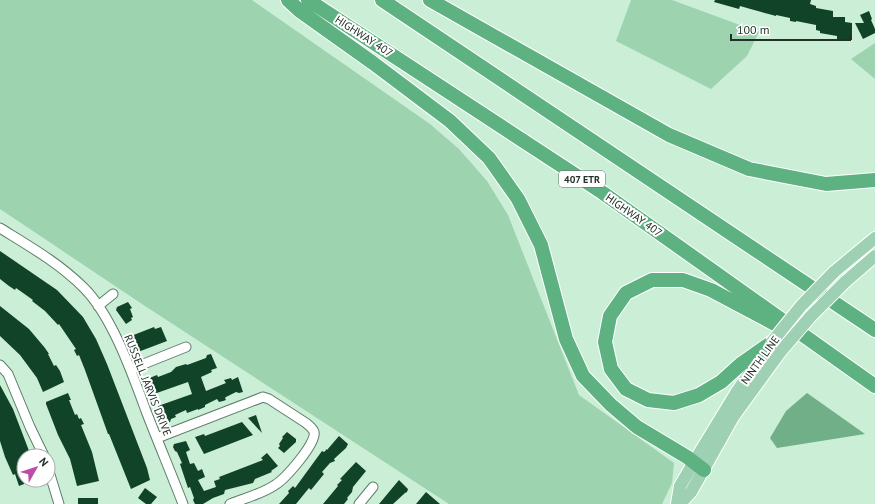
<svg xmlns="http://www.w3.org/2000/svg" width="875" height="504" font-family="'PT Sans',sans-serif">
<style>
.green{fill:#9ed3b0}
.water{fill:#70af88}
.building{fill:#114328}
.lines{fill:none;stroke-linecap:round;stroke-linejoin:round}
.minor-casing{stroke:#5d7e69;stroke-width:11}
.major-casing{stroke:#fff;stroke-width:14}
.highway-casing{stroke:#fff;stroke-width:16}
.minor{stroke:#fff;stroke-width:9}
.major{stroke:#9ed0b3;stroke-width:12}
.highway{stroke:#5eb180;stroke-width:14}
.major-bridge-casing{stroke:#fff;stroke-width:14;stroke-linecap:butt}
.major-bridge{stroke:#9ed0b3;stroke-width:12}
.labels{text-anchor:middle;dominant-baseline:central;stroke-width:4;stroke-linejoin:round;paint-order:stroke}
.shield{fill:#fff;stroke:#656f68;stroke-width:1}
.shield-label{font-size:10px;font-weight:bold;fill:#233128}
.street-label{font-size:11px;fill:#233128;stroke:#fff}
</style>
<rect width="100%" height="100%" fill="#cbeed7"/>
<path class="green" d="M0 0H252L430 124 459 149 487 181 508 215 579 395 674 463 672 483 662 504H449L142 304 0 209Z
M631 0H672L759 32 747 56 711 89 616 41Z
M875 43V79L851 59Z"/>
<path class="water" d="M807 393 865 434 777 448 770 438 786 411Z"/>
<path class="building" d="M715 0H811L810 4 816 6V8L833 11V17H845V22L852 23V40L837 39V36L820 33V31L816 30V25L796 21V22L790 21V18L776 15V16L747 8 740 6 739 9 714 2Z
M869 11 872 19 871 20 875 29V33L863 39 855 23H864L860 15Z
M0 251 57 290 83 317 96 339 107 364 147 468 150 480 131 489 109 434H108L85 370 79 355 77 356 74 350 76 349 59 324 58 325 45 311 32 301 33 300 16 288 15 290 9 286 0 279Z
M128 302 132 308 130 309 133 317 131 318 132 320 126 324 116 310 117 307Z
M0 306 29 329 45 348 49 354H48L54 366 56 365 60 371 64 382 43 392 37 378 20 355 0 336Z
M154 327 155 329 161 327 167 341 138 352 131 336Z
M211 354 217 368 211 370 212 372 201 377 206 391 226 383 224 380 231 378 232 380 238 377 243 392 239 393 236 392 226 397 225 398 226 400 223 401 219 402 217 399 205 405V407L198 410V409L187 413 186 410 175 415 176 417 171 419 170 422 166 423 163 422 158 406 192 394 188 382 154 394 147 379 157 375 158 377 171 372 176 367 186 364 187 365 206 358 207 355Z
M0 385 13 409 31 456H24V484L19 486 15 474 13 475 5 457 0 441Z
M68 393 71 400H69L75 415 77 414 79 419 81 418 84 424 81 425 92 452 99 481 77 486 70 459 58 435 46 404V402Z
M256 415 262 433 248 418Z
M242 422 253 435 204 454 195 437 204 434 205 436Z
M287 432 296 439V442L284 453 278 448 280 446 279 444 283 438 282 437Z
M339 436 348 444 346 448 334 459 335 461 330 463 322 472 324 474 311 490 309 488 296 504H279L289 493 288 491 293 486 295 488 322 451 324 452 327 449V450Z
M186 441 190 450 186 452 190 464 194 463 198 471 202 469 205 477 198 480 204 491 216 487 214 481 220 479 219 477 263 460 261 458 267 453 278 466 271 471 272 472 255 479 253 483 225 490 224 494 213 498 203 504H195L193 500 194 498 190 487 188 488 180 464 182 463 177 452 175 451 173 447 174 444Z
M356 462 366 471 353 487 352 492 347 498 348 499 344 504H323L338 486 337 485 342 480 340 479Z
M399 480 408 489 407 492 405 493 393 504H379Z
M145 488 157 497 151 504H146L138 498Z
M426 492 440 504H416Z
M78 498H98V504H78Z"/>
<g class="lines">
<defs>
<path id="minor" d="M0 228C29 246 59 263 84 288 112 316 132 373 146 411 158 442 171 473 183 504
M98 306 113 294
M0 365 8 374 30 427 44 456
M131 369 186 347
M157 438 263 397 269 399 306 423C308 425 313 428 314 432 317 443 285 479 275 485 262 494 245 498 230 504
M48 468 59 504
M359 504 373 487"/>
<path id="major" d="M834 272 875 238
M845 282 875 256
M677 504 680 486 694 462 736 393 768 347
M680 504 691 492 733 417 781 351"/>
<path id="highway" d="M288 0 300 11 373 63 450 121 489 158 518 199 541 245 566 339 583 376 611 405 637 427 687 457 704 470
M308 0 603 193 875 386
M382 0 875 330
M430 0 669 135 749 169 826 184 875 180
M771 343 741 364 721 382 699 395 674 403 648 400 626 389 611 369 605 342 610 316 626 293 652 280H683L711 290 775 324"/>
</defs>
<use href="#minor" class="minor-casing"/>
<use href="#major" class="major-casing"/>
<use href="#highway" class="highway-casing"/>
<use href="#minor" class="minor"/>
<use href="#major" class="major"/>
<use href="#highway" class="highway"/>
<defs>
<path id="major-bridge" d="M771 343 801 306 834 272
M781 351 811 316 845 282"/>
</defs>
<use href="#major-bridge" class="major-bridge-casing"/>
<use href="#major-bridge" class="major-bridge"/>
</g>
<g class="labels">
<rect class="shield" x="559" y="171" width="46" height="16" rx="3"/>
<g class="shield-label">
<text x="582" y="179">407 ETR</text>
</g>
<g class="street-label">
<text transform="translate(364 36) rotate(33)">HIGHWAY 407</text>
<text transform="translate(634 215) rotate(35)">HIGHWAY 407</text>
<text transform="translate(760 360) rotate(-54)">NINTH LINE</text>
<text transform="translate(148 385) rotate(68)">RUSSELL JARVIS DRIVE</text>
</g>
</g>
<g transform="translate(36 468) rotate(51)"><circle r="19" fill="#ffffff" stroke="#a7ada9"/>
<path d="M0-3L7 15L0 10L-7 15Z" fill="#be4ca7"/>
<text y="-6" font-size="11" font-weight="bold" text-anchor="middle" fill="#233128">N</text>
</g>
<path d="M731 34v6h119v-6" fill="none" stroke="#233128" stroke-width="2"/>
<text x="737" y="34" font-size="12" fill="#233128" stroke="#ffffff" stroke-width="3" paint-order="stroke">100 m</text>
</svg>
